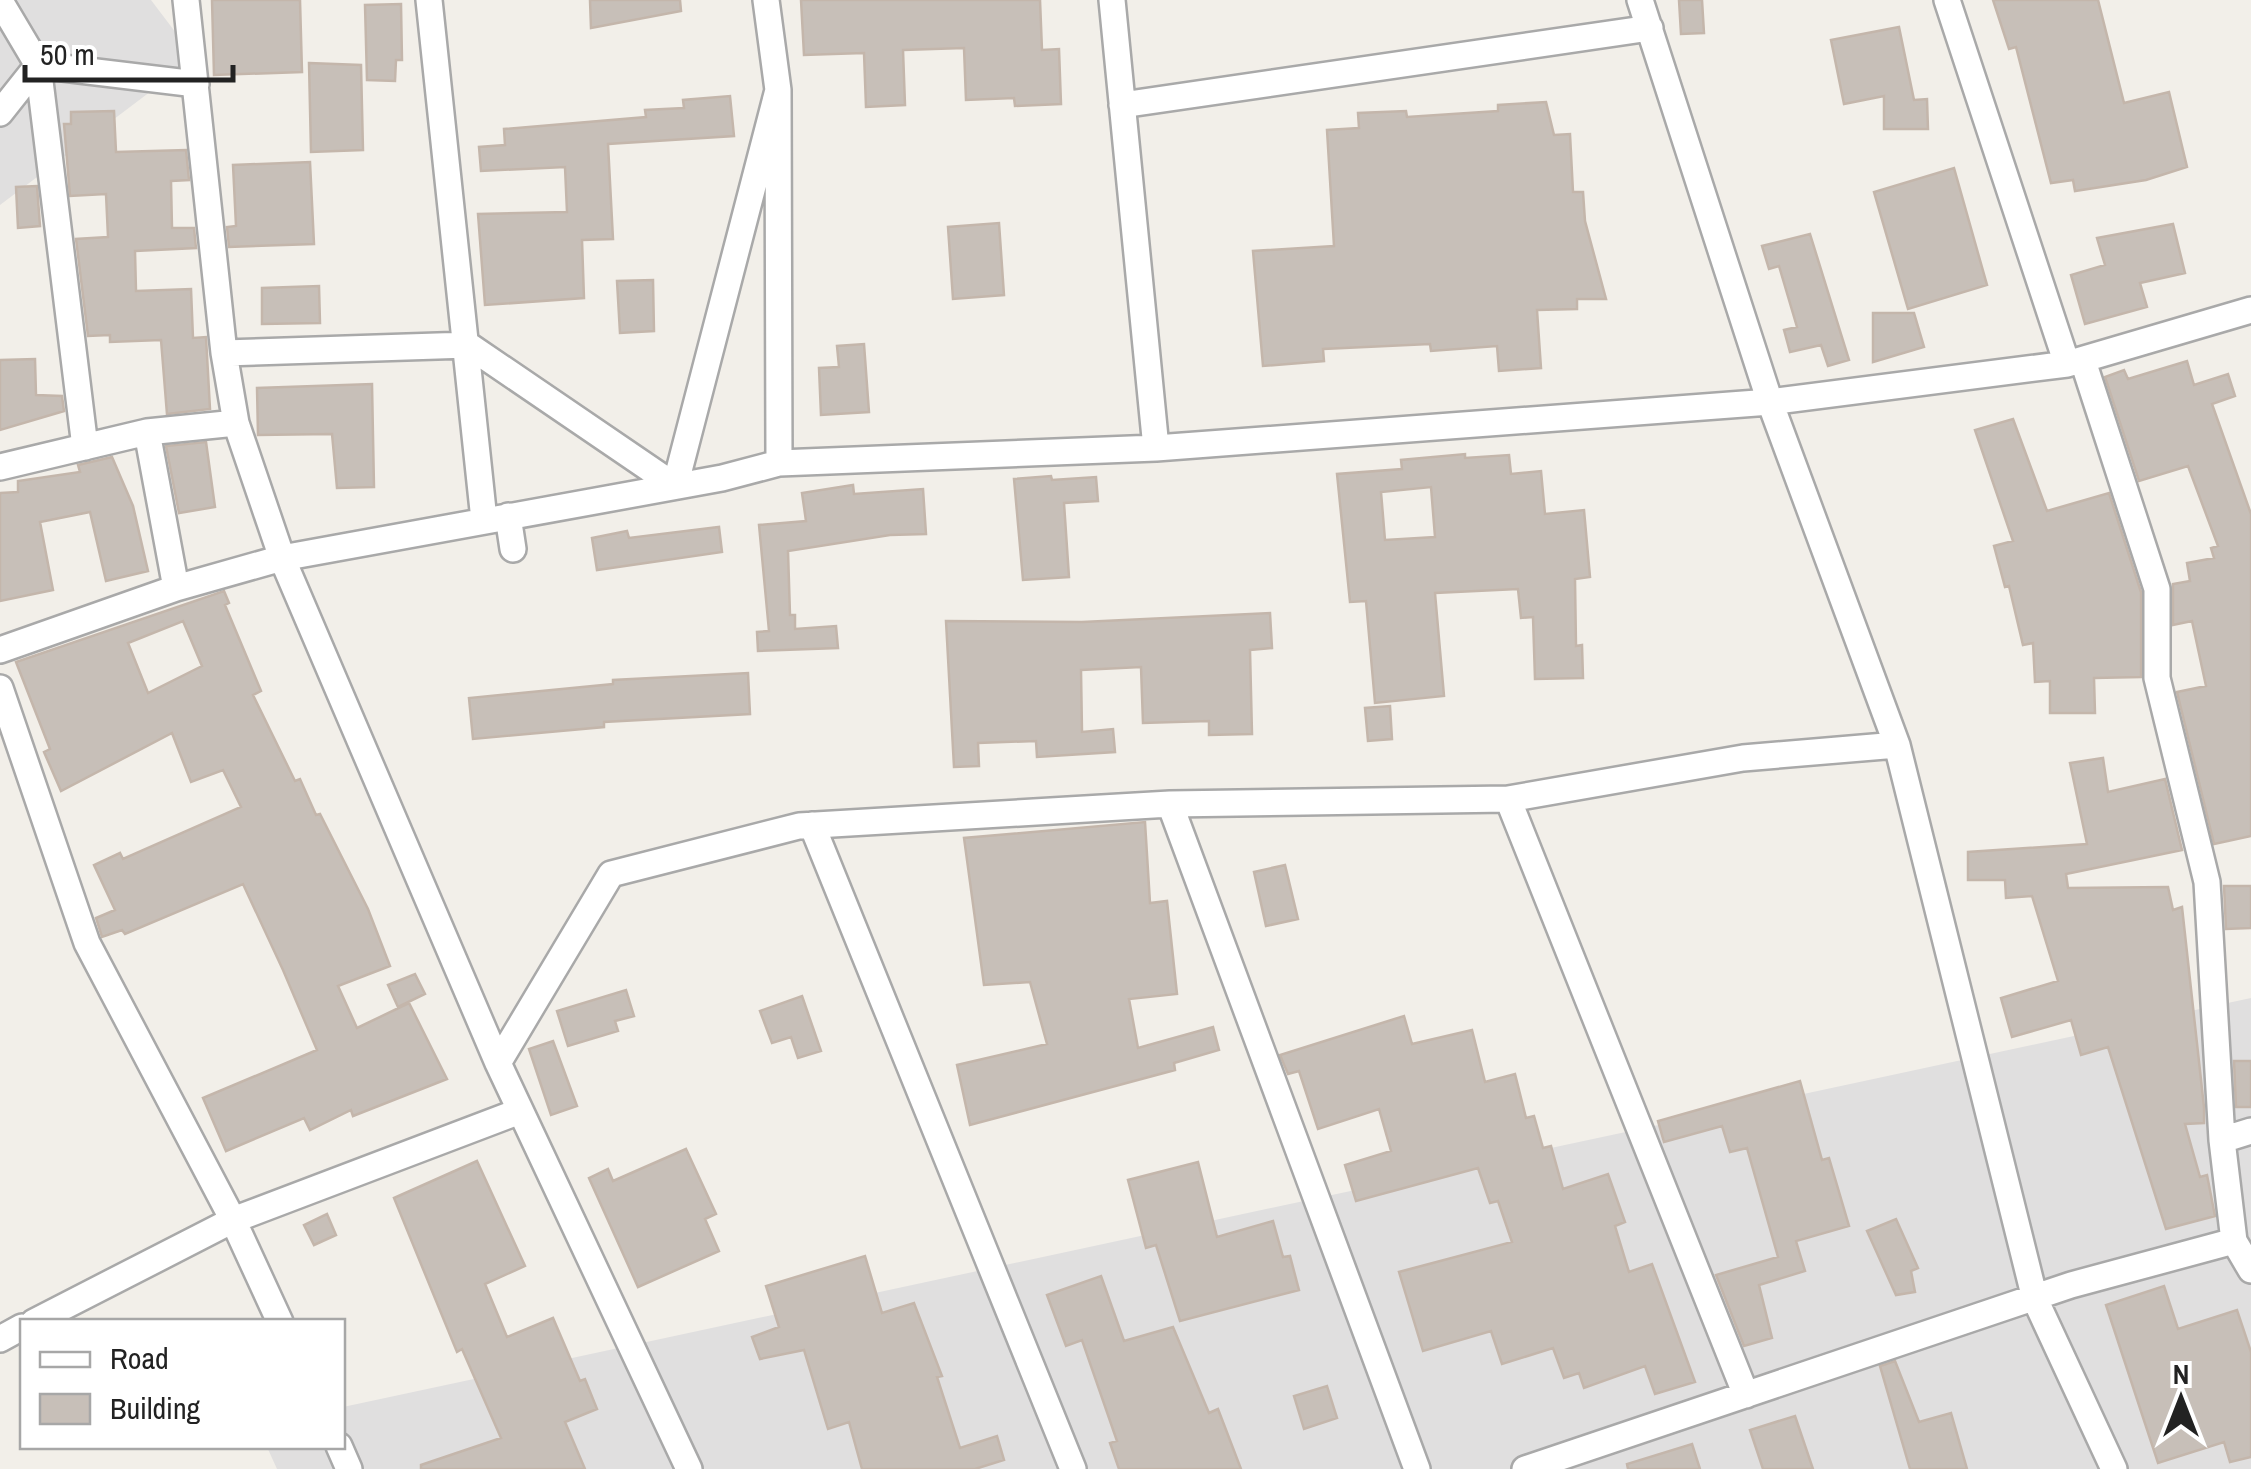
<svg xmlns="http://www.w3.org/2000/svg" width="2251" height="1469" font-family="'Archivo Narrow',sans-serif">
<style>
.residential{fill:#e0dfdf}
.building{fill:#c7bfb8;stroke:#c4b6ab;stroke-width:2.5;fill-rule:evenodd}
.lines{fill:none;stroke-linecap:round;stroke-linejoin:round}
.street-casing{stroke:#a9a9a9;stroke-width:30}
.street{stroke:#fff;stroke-width:25}
</style>
<rect width="100%" height="100%" fill="#f2efe9"/>
<path class="residential" d="M0 0H151L195 58 0 205Z
M2251 998V1469H277L267 1447 342 1446 343 1407Z"/>
<path class="building" d="M212 0H300L302 72 214 75Z
M590 0H680L681 11 591 28Z
M801 0H1040L1042 50 1059 49 1061 104 1015 106 1014 98 966 100 964 48 903 50 905 105 866 107 864 53 804 55Z
M1679 0H1702L1704 33 1681 34Z
M1993 0H2098L2124 103 2169 92 2187 167 2146 180 2075 191 2073 180 2051 183 2016 47 2009 49Z
M401 4 402 60H396L395 81 367 80 365 5Z
M1899 27 1914 100 1927 99 1928 129H1884V96L1844 104 1831 40Z
M309 63 361 65 363 150 311 152Z
M730 96 734 136 608 144 613 239 582 240 584 298 485 305 478 214 567 212 565 167 481 171 479 147 505 145 504 129 646 117 645 110 684 108 683 100Z
M1546 102 1554 135 1570 134 1573 192H1583L1585 221 1606 299H1577V309L1537 310 1541 368 1499 371 1497 346 1431 351 1430 344 1323 349 1324 361 1263 366 1253 251 1334 246 1327 130 1359 128 1358 113 1406 111 1407 117 1498 111V105Z
M114 111 116 152 186 150 189 180 171 181 172 228H194L196 248 135 251 136 291 191 289 193 338 206 337 210 409 167 414 161 340 110 342V335L88 336 76 239 108 237 106 194 70 196 64 124H71V112Z
M310 162 314 244 229 247 227 227 236 226 233 165Z
M1954 168 1987 285 1908 309 1874 192Z
M37 186 40 226 18 228 16 187Z
M999 223 1004 295 953 299 948 227Z
M2173 224 2185 273 2140 283 2147 307 2085 324 2071 275 2105 265 2097 238Z
M1810 234 1849 360 1828 366 1821 345 1790 352 1784 330 1797 327 1779 266 1769 269 1762 246Z
M653 280 654 331 620 333 617 281Z
M319 286 320 323 262 324V288Z
M1873 313H1914L1924 347 1873 362Z
M864 344 869 412 821 415 819 368 839 367 837 346Z
M35 359 36 395 62 396 64 411 0 430V360Z
M2187 361 2194 385 2228 374 2235 396 2212 404 2251 514V836L2214 844 2177 692 2206 686 2192 621 2173 625V584L2190 581 2187 563 2214 558 2211 548 2218 546 2188 466 2139 481 2105 377 2124 370 2128 379Z
M372 384 374 487 337 488 332 434 258 435 257 388Z
M2013 419 2047 511 2109 493 2141 592V677L2094 678 2095 713H2050V681L2035 682 2033 643 2023 645 2009 586 2005 587 1994 546 2013 541 1975 430Z
M206 442 215 507 179 513 166 446Z
M1465 454V458L1509 455 1511 474 1541 471 1545 514 1584 510 1590 577 1575 579 1576 646 1582 645 1583 678 1535 679 1533 617 1521 618 1518 589 1435 593 1444 696 1375 703 1366 601 1350 602 1337 474 1402 469 1401 460ZM1431 487 1435 537 1385 540 1381 492Z
M112 457 133 506 148 571 106 581 90 512 40 522 53 590 0 601V493L18 492V481L80 472 78 465Z
M1051 476 1052 480 1096 477 1098 501 1064 503 1069 577 1023 580 1014 479Z
M853 485 854 494 923 489 926 534 890 535 788 551 790 615H795V629L836 626 838 648 758 651 757 632 769 631 759 525 806 521 802 493Z
M719 527 722 552 597 570 592 538 627 531 629 538Z
M224 591 229 603 225 605 261 691 253 695 295 781 300 779 316 815 320 814 368 909 390 966 338 986 357 1028 409 1003 447 1079 353 1116 351 1110 310 1130 304 1118 226 1151 203 1098 317 1050 283 970 243 884 125 934 122 930 102 937 96 918 115 910 94 865 120 853 123 859 241 807 223 770 191 782 172 733 61 791 44 752 50 749 16 662ZM183 621 202 666 148 693 128 643Z
M1270 613 1272 648 1250 650 1252 734 1209 735V721L1143 723 1141 667 1081 670 1082 732 1113 729 1115 752 1037 757 1036 741 978 743 979 766 954 767 946 621 1082 622Z
M748 673 750 714 604 722V727L473 739 469 698 613 684V680Z
M1390 706 1392 739 1368 741 1365 708Z
M2103 758 2108 792 2165 779 2182 850 2066 874 2068 888 2168 887 2173 910 2182 907 2204 1107V1123L2185 1124 2200 1177 2207 1175 2215 1216 2166 1229 2108 1047 2081 1055 2071 1020 2012 1037 2001 998 2058 981 2032 896 2006 898 2005 880H1968V852L2087 844 2070 763Z
M1145 822 1150 903 1167 901 1177 994 1129 999 1138 1048 1213 1027 1219 1050 1174 1063 1175 1070 970 1125 957 1065 1047 1044 1030 982 984 985 964 838Z
M1285 865 1298 919 1266 926 1254 872Z
M2224 886H2251V928L2226 929Z
M415 974 425 994 398 1007 388 985Z
M626 990 634 1016 615 1021 618 1031 568 1046 557 1011Z
M802 996 821 1051 798 1058 791 1037 772 1043 760 1011Z
M1404 1016 1412 1044 1472 1030 1485 1082 1515 1074 1526 1118 1534 1116 1543 1148 1551 1146 1563 1189 1608 1174 1625 1222 1615 1226 1629 1272 1652 1264 1695 1382 1655 1394 1645 1366 1584 1388 1579 1373 1564 1378 1553 1348 1502 1364 1491 1331 1423 1351 1399 1272 1512 1242 1498 1201 1490 1203 1478 1168 1356 1201 1345 1165 1391 1151 1379 1109 1318 1129 1299 1071 1288 1074 1280 1055Z
M553 1041 577 1106 551 1115 529 1049Z
M2234 1061H2251V1107H2236Z
M1800 1081 1822 1160 1829 1158 1849 1226 1796 1241 1805 1271 1759 1285 1772 1338 1744 1346 1716 1275 1778 1257 1747 1148 1730 1152 1722 1126 1664 1142 1658 1121Z
M686 1149 716 1214 705 1219 719 1251 638 1287 589 1178 608 1169 613 1181Z
M477 1161 525 1266 485 1284 507 1337 553 1318 580 1381 585 1379 597 1409 565 1422 585 1469H421V1465L501 1438 462 1349 457 1352 394 1198Z
M1198 1162 1217 1237 1273 1221 1283 1257 1290 1256 1299 1290 1180 1321 1156 1245 1146 1248 1128 1180Z
M327 1214 336 1235 314 1245 304 1225Z
M1896 1219 1918 1268 1911 1271 1915 1292 1896 1295 1867 1231Z
M865 1256 882 1313 914 1303 942 1376 937 1377 960 1448 997 1436 1004 1460 975 1469H862L849 1422 828 1429 804 1350 760 1359 752 1337 779 1327 766 1286Z
M1101 1276 1124 1341 1173 1327 1209 1413 1218 1409 1241 1469H1119L1110 1443 1117 1441 1082 1340 1066 1346 1047 1295Z
M2164 1286 2178 1329 2237 1310 2251 1352V1457L2230 1462 2224 1442 2158 1463 2106 1305Z
M1895 1361 1919 1422 1951 1413 1967 1469H1910L1880 1366Z
M1327 1386 1337 1418 1304 1429 1294 1396Z
M1795 1416 1813 1469H1763L1750 1430Z
M1692 1444 1700 1469H1628L1627 1464Z"/>
<g class="lines">
<defs>
<path id="street" d="M186 0 224 353 236 423 282 558 498 1063 689 1469
M429 0 484 520
M766 0 778 90 779 463
M1112 0 1156 448
M1640 0 1770 402 1897 745 2035 1299 2114 1469
M1947 0 2067 364
M0 1 38 65 85 447
M1122 105 1650 28
M0 113 38 65 196 84
M224 353 468 345 675 486 778 90
M2083 361 2157 589V678L2207 882 2222 1140 2234 1241
M147 432 176 588
M0 467 147 432 236 423
M508 516 513 549
M0 650 176 588 282 558 722 478 779 463 1156 448 1770 402 2067 364 2251 310
M0 688 87 943 233 1220 520 1111
M1508 799 1743 758 1897 745
M1170 804 1417 1469
M812 825 1073 1469
M498 1063 611 874 799 826 1170 804 1508 799 1746 1395
M2222 1140 2251 1131
M34 1322 233 1220 280 1322
M0 1339 22 1327
M339 1446 349 1469
M1525 1469 2071 1285 2234 1241 2251 1270"/>
</defs>
<use href="#street" class="street-casing"/>
<use href="#street" class="street"/>
</g>
<rect x="20" y="1319" width="325" height="130" fill="#ffffff" stroke="#a7a7a7" stroke-width="2.5"/>
<rect x="40" y="1352" width="50" height="15" fill="#ffffff" stroke="#a7a7a7" stroke-width="2.5"/>
<text x="110" y="1369" font-size="30" fill="#222222">Road</text>
<rect x="40" y="1394" width="50" height="30" fill="#c7bfb8" stroke="#a7a7a7" stroke-width="2.5"/>
<text x="110" y="1419" font-size="30" fill="#222222">Building</text>
<g transform="translate(2181 1399)" stroke="#ffffff" stroke-width="8" paint-order="stroke">
<path d="M0-8L18 38L0 25L-18 38Z" fill="#222222"/>
<text y="-15" font-size="28" font-weight="bold" text-anchor="middle" fill="#222222">N</text>
</g>
<path d="M25 65v15h208v-15" fill="none" stroke="#222222" stroke-width="5"/>
<text x="40" y="65" font-size="30" fill="#222222" stroke="#ffffff" stroke-width="8" paint-order="stroke">50 m</text>
</svg>
